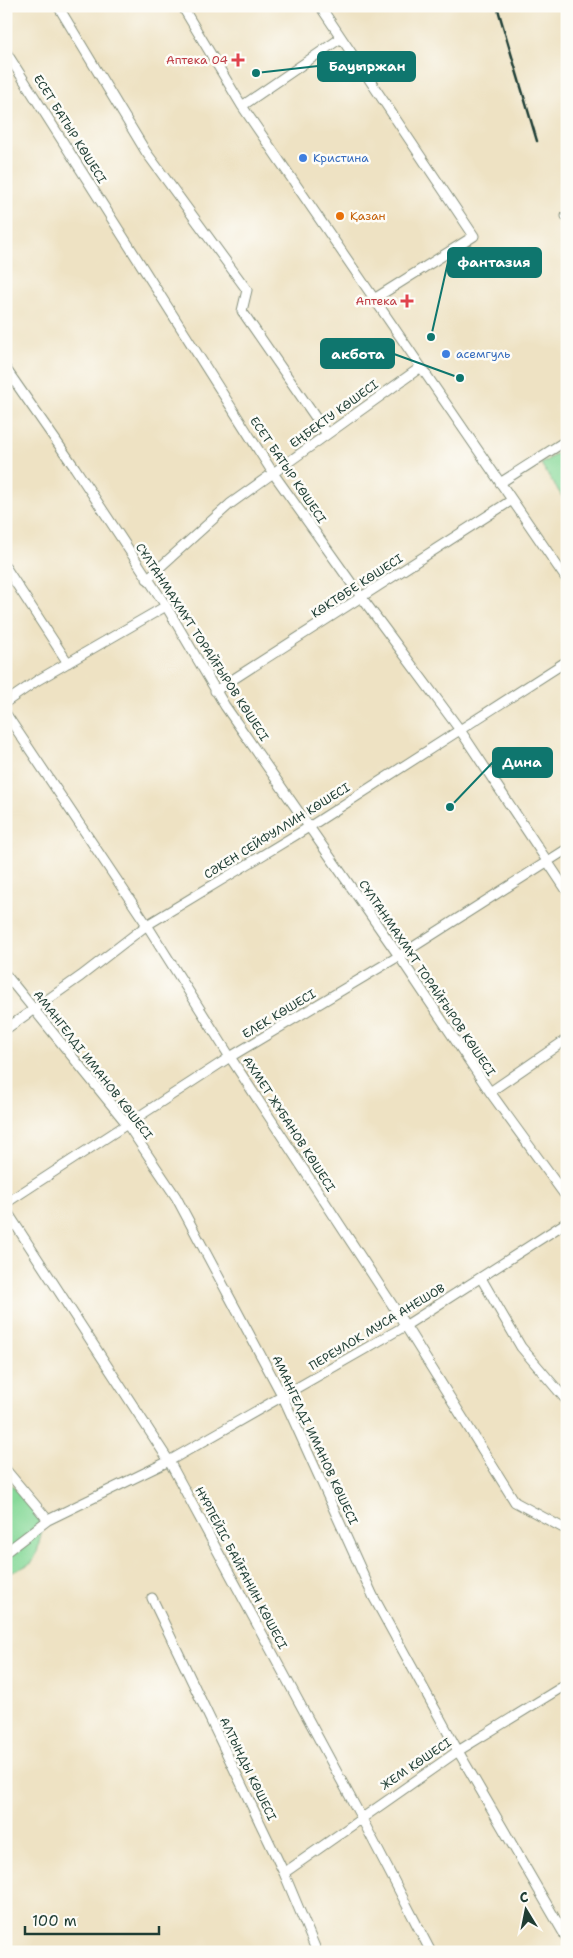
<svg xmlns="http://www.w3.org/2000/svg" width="573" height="1958" font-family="'Shantell Sans',sans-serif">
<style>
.green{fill:#87d999;stroke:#538b66}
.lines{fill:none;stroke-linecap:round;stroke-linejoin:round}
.minor-casing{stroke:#86907c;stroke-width:11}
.minor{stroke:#fff;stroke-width:9}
.rail{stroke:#1f3d34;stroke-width:2.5}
.health-dot{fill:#e0444e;stroke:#fdfcf7;stroke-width:2}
.shop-dot{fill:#3f7fe0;stroke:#fdfcf7;stroke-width:2}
.food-dot{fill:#e8710a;stroke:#fdfcf7;stroke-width:2}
.labels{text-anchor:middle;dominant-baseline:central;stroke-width:5;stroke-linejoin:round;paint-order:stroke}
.health-label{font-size:12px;fill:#be3a42;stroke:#fdfcf7;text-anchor:end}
.street-label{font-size:12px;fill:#1f3d34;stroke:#fdfcf7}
.shop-label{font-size:12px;fill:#366cbe;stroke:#fdfcf7;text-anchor:start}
.food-label{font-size:12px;fill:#c56008;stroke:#fdfcf7;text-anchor:start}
.leader{fill:none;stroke:#0f766e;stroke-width:2}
.callout-dot{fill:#0f766e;stroke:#fdfcf7;stroke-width:2}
.callout{fill:#0f766e;stroke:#0f766e;stroke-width:2}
.callout-label{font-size:14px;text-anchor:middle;font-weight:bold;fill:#fff}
</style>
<rect width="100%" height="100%" fill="#fdfcf7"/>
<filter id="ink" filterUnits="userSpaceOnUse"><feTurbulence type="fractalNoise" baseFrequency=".02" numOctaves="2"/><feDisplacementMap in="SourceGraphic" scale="10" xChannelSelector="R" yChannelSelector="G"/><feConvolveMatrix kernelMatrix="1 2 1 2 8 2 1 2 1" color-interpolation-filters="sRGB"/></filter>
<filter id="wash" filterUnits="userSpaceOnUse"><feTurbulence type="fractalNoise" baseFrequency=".0096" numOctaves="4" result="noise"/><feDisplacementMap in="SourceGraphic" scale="20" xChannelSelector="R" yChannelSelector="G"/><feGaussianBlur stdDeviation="1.12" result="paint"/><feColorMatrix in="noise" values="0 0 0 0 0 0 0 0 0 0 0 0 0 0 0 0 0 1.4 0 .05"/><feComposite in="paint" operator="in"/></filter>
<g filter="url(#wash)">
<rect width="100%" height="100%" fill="#eee2c3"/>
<path class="green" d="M567 447V504L541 464Z
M6 1479 36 1511 41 1518 42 1529 37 1553 32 1563 6 1575Z"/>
</g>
<g filter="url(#ink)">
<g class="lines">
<defs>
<path id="minor" d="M58 6 146 152 247 290 242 311 327 434
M182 6 242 106 567 580
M320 6 474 236 374 299
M6 52 273 473 362 598 460 730 567 891
M242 106 341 38
M566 216 567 217
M6 369 75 468 166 606 225 706 399 956 490 1092 567 1198
M500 483 567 440
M6 568 68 663
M147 579 230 504 421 367
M215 691 512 500
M6 702 38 680 166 606
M6 714 147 925 230 1057 395 1309 515 1502 567 1530
M6 975 127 1124 176 1197 283 1397 373 1596 458 1751 567 1939
M6 1029 81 976 147 925 309 827 567 661
M490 1092 567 1039
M6 1203 230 1057 399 956 567 849
M6 1210 169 1461 361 1817 431 1952
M481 1278 521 1347 567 1401
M6 1470 48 1520
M6 1552 48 1520 169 1461 405 1326 567 1222
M152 1598 284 1873 317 1952
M284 1873 458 1751 567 1684"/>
</defs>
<use href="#minor" class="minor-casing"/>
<use href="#minor" class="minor"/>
<path class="rail" d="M497 6 537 141"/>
</g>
</g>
<g class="health-dot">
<path d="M235.5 52.5h5v5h5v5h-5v5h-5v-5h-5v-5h5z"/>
<path d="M404.5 293.5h5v5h5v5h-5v5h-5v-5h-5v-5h5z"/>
</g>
<g class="shop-dot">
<circle cx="303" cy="158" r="5"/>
<circle cx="446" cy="354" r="5"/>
</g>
<circle class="food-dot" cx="340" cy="216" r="5"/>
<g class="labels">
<g class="health-label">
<text x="228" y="60">Аптека 04</text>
<text x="397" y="301">Аптека</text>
</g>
<g class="street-label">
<text transform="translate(70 129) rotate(58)">ЕСЕТ БАТЫР КӨШЕСІ</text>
<text transform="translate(334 414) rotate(-36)">ЕҢБЕКТУ КӨШЕСІ</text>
<text transform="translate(288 470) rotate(56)">ЕСЕТ БАТЫР КӨШЕСІ</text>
<text transform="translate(357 586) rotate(-33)">КӨКТӨБЕ КӨШЕСІ</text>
<text transform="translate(202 642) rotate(57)">СҰЛТАНМАХМҰТ ТОРАЙҒЫРОВ КӨШЕСІ</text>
<text transform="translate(277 831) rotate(-32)">СӘКЕН СЕЙФУЛЛИН КӨШЕСІ</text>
<text transform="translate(427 978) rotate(56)">СҰЛТАНМАХМҰТ ТОРАЙҒЫРОВ КӨШЕСІ</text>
<text transform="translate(279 1014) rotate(-31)">ЕЛЕК КӨШЕСІ</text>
<text transform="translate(93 1065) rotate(52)">АМАНГЕЛДІ ИМАНОВ КӨШЕСІ</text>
<text transform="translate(289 1124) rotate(57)">АХМЕТ ЖҰБАНОВ КӨШЕСІ</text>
<text transform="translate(377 1327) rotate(-31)">ПЕРЕУЛОК МУСА АНЕШОВ</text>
<text transform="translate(315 1440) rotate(65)">АМАНГЕЛДІ ИМАНОВ КӨШЕСІ</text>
<text transform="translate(241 1568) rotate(62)">НҰРПЕЙІС БАЙҒАНИН КӨШЕСІ</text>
<text transform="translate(416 1764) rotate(-34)">ЖЕМ КӨШЕСІ</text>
<text transform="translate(248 1769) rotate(64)">АЛТЫНДЫ КӨШЕСІ</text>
</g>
<g class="shop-label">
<text x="313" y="158">Кристина</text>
<text x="456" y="354">асемгуль</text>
</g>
<g class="food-label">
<text x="350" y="216">Қазан</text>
</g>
</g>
<path class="leader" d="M256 73L318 66M431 337L448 262M460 378L394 354M450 807L493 762"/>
<g class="callout-dot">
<circle cx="256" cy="73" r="5"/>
<circle cx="431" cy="337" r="5"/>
<circle cx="460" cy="378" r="5"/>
<circle cx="450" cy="807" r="5"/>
</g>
<g class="callout">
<rect x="318" y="52" width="97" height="29" rx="5"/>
<rect x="448" y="248" width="93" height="29" rx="5"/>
<rect x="321" y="339" width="73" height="29" rx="5"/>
<rect x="493" y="748" width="59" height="29" rx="5"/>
</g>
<g class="callout-label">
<text x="367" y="71">Бауыржан</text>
<text x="494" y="267">фантазия</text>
<text x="358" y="359">акбота</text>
<text x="522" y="767">Дина</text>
</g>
<rect width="573" height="1958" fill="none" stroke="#fdfcf7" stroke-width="25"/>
<g transform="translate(526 1910) rotate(350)" stroke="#fdfcf7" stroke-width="4" paint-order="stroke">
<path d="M0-4L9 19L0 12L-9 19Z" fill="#1f3d34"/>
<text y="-8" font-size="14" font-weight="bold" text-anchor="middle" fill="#1f3d34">С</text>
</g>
<path d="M25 1926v8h134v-8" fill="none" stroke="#1f3d34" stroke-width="2.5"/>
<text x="32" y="1926" font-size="15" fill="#1f3d34" stroke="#fdfcf7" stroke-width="4" paint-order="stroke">100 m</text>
</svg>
